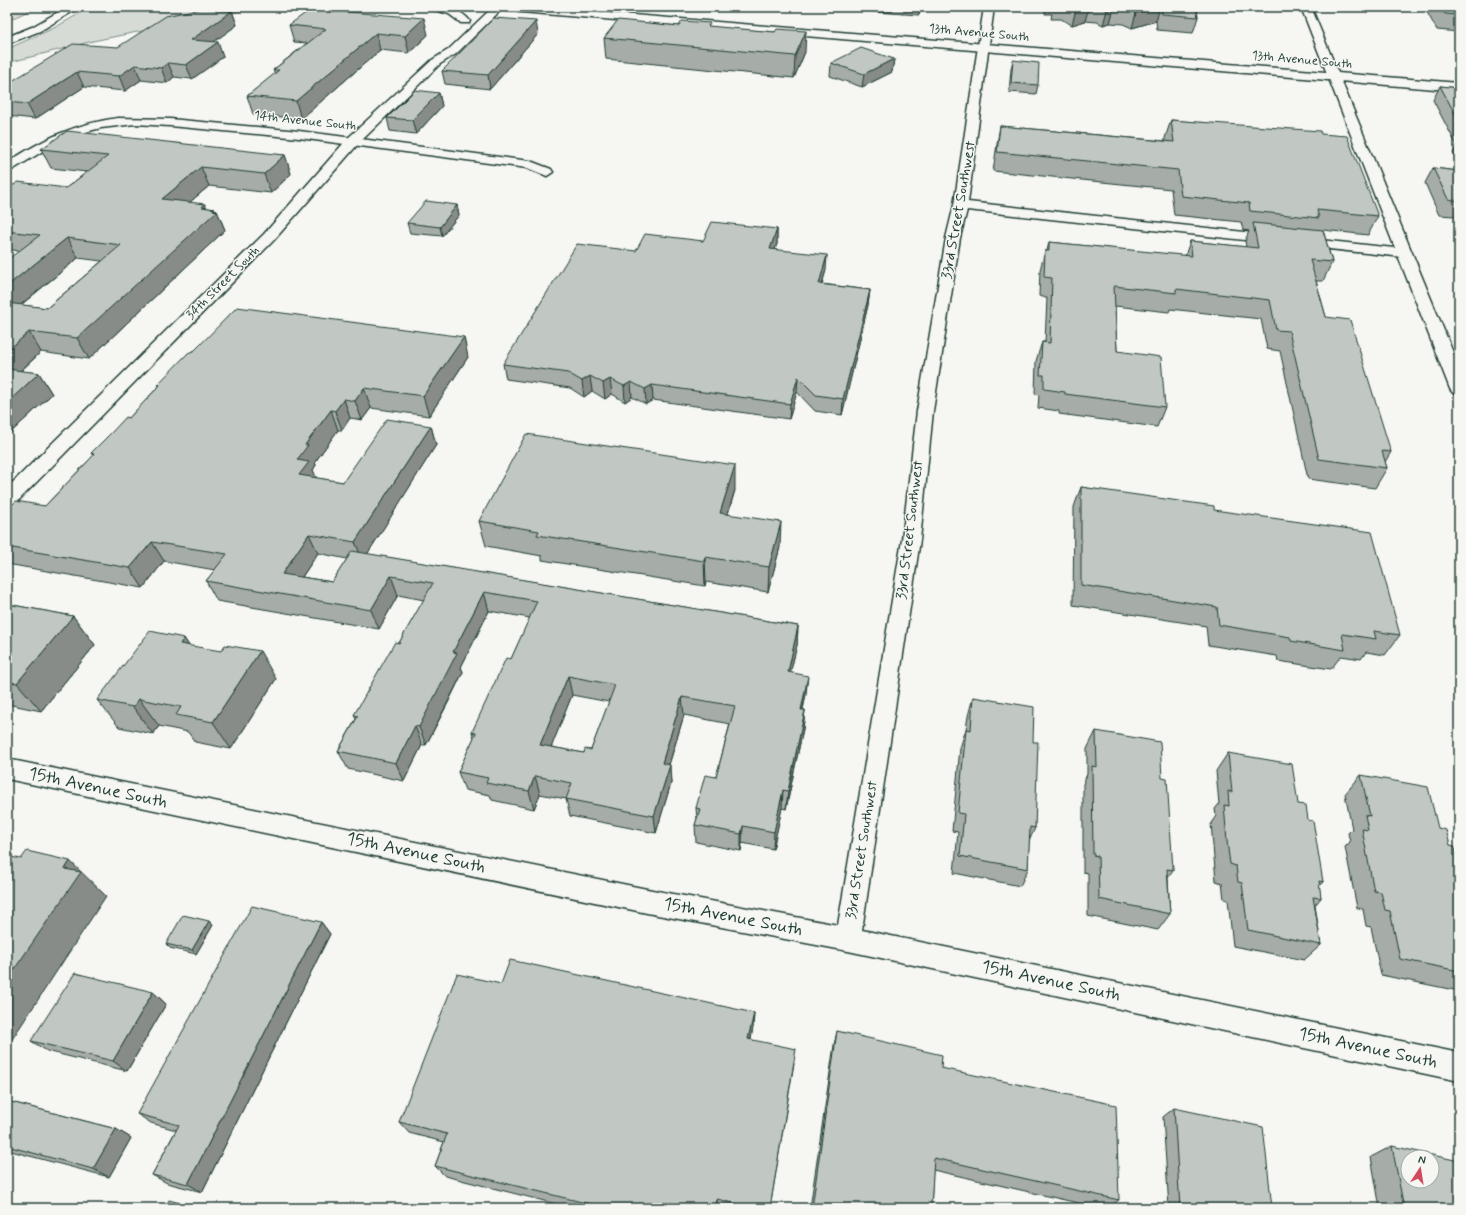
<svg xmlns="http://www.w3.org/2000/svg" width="1466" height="1215" font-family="Mynerve,sans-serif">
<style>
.green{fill:#d6dbd6;stroke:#7a8c85}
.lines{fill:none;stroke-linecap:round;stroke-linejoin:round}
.minor-casing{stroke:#1f3d34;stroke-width:3}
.tertiary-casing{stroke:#1f3d34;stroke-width:3}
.secondary-casing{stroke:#1f3d34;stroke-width:3}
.motorway-casing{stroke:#1f3d34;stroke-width:3}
.minor{fill:#f6f6f2;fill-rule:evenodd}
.tertiary{fill:#f6f6f2;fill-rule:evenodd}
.secondary{fill:#f6f6f2;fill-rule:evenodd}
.motorway{fill:#f6f6f2;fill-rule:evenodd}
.wall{fill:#a6aca8;stroke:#1f3d34;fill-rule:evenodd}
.shaded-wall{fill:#878c88;stroke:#1f3d34}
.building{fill:#c1c8c3;stroke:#1f3d34;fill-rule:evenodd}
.labels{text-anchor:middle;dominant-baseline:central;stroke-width:3;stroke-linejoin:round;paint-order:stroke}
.far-street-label{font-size:13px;fill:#1f3d34;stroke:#f6f6f2}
.street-label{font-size:15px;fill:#1f3d34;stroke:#f6f6f2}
.near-street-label{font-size:18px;fill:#1f3d34;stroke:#f6f6f2}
</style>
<rect width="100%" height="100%" fill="#f6f6f2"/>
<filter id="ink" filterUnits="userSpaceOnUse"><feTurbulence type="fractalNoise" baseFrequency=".025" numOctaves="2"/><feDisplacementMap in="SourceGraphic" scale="8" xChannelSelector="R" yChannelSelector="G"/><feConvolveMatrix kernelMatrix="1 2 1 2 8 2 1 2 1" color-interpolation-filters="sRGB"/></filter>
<g filter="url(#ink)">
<path class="green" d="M7 7H37L7 21Z
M91 7H260L93 41 7 63V49L54 28Z"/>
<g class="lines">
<defs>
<path id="minor" d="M984 7H994L968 202 1403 249 1408 250 1410 253 1408 256 1403 257 967 210 960 238 933 411 920 540 862 930 1459 1053V1081L848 951 647 913 7 779V759L647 889 838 925 902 540 917 411 946 238 954 205Z
M118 118 170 119 299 131 530 161 551 169 553 172 547 176 527 168 299 138 170 126 135 124 101 128 78 134 48 148 7 173V163C43 139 74 124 118 118Z"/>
<path id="tertiary" d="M493 7H504L456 54 440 64 359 143 274 240 14 505 7 507V488L264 234 349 137 432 60 448 50Z
M1301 7H1311L1459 367V394L1453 393 1450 389Z"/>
<path id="secondary" d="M431 7C446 7 460 8 470 21L469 23H461L449 14 432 9Z
M492 7H536L1459 83V91L497 10Z"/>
<path id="motorway" d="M67 7H80L40 31 7 44V37L32 27Z"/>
</defs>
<use href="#minor" class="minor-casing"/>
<use href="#tertiary" class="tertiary-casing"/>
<use href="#secondary" class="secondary-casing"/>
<use href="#motorway" class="motorway-casing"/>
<use href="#minor" class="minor"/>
<use href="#tertiary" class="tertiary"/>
<use href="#secondary" class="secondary"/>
<use href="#motorway" class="motorway"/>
</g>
<path class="wall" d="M863 7H922L919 15 862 11Z
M1045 7H1197L1198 17 1193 33 1157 30 1156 21 1132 28 1123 24 1110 23 1103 25 1097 22 1085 21 1072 25 1061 19H1051L1052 14H1045Z
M1424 7H1459V32L1437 30Z
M232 11 237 25 213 42 223 57 192 79 174 77 167 83 141 80 125 91 84 87 35 119 7 116V84L118 47Z
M289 25 428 35 409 53 380 50 301 119 253 114 247 96 275 74 273 70 307 43 294 42Z
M679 26 711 27 775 32 805 52 794 78 606 59 604 38Z
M538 34 490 89 445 84 442 71Z
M894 59 892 72 862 87 830 76 831 63Z
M1013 60 1038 85 1036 94 1009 92 1011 69Z
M1440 86 1459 88V163L1453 153 1457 146 1433 100Z
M439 93 442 106 416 134 390 131 387 118Z
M1171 120 1321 134 1378 216 1368 235 1323 230 1332 262 1323 281H1316L1326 317 1391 452 1385 462 1387 468 1375 488 1308 479 1280 351 1267 349 1261 319 1170 309 1169 312 1115 306 1117 351 1165 407 1157 427 1059 414V411L1038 408 1039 395 1035 394 1036 361 1042 342H1045L1047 298 1039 296 1040 270 1045 251H1047L1049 242 1185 256 1190 241 1246 247 1245 241 1249 231 1243 230 1241 222 1174 215 1171 189 993 171 997 144 1000 126 1165 141V138Z
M41 149 285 155 291 174 271 193 209 186 190 202 207 208 215 209 216 211H217L225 230 89 359 41 352 21 371 39 373 52 394 7 436 19 251 7 249V185L66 188 87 172 51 168ZM78 258 102 261 47 308 21 305Z
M1433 168 1459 171V226L1454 216 1439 215 1425 183Z
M457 205 459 215 442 236 410 233 407 223Z
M777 229V244L775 249 826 270 822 284 870 290 868 305 842 415 815 411 797 392 789 419 653 400 646 404 632 397 625 402 612 394 605 399 592 391 584 397 570 388 506 379 503 364 636 251Z
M468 357 429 416 371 408 362 420 350 418 342 430H338L315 462 316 465 313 470 316 478 343 482 431 426 436 445 367 554 798 626 797 645 790 673 806 694 803 710H805L803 729 786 809 782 808 773 849 742 843 741 851 696 842 695 825 697 819 696 808 716 777 730 724 684 715 669 765 671 783 656 833 570 816 566 799 540 794 534 809 492 800 490 795 465 790 458 772 474 738 472 732 511 659 530 618 489 611 461 667 463 672 448 703 426 745H422L404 781 348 769 338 751 356 719 354 715 399 643 424 600 398 595 379 629 217 601 206 581 215 570 164 561 143 588 7 564V510L45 506 91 458 93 456 91 453 129 418 159 386 158 384ZM318 553 347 559 332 582 302 577ZM572 695 609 702 591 750 584 753 551 747Z
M1081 487 1214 510 1400 635 1385 655 1366 652 1361 659 1341 656 1331 669 1278 661 1277 656 1208 645 1206 626 1073 605 1074 507Z
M735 490 728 514 780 547 768 592 706 582 705 586 542 560V556L486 546 479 521Z
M7 604 73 616 95 645 41 711 7 704Z
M184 638 189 646 276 679 231 749 195 742 188 732 159 726 153 734 119 727 97 700Z
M973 697 1033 742 1035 828 1029 841 1028 869 1020 886 954 873 958 832 952 831 960 748 966 729 968 716Z
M1096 731 1162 778 1173 870 1168 877 1170 914 1158 930 1088 916V873L1083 872V784L1087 774V749Z
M1228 753 1298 804 1308 820 1323 882 1319 886 1321 898 1315 905 1321 945 1304 960 1233 946 1228 900 1224 899 1222 883 1216 881 1214 858 1211 823 1216 816 1215 809 1219 804 1216 771Z
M1361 775 1438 828 1450 845 1459 862V986L1454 990 1381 975 1371 927 1366 926 1363 909 1357 908 1345 847 1350 842 1348 833 1352 829 1345 794Z
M321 922 330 934 202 1192 167 1183 152 1175 176 1130 151 1123 137 1114Z
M213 925 196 954 170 948 166 944Z
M501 984 754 1013 753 1027 751 1039 794 1063 770 1208H572L445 1176 435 1166 444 1142 409 1133 399 1122Z
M153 992 166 1004 127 1071 47 1051 31 1041Z
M837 1031 941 1068 1119 1200 1108 1208H1100L933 1170 931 1208H810L834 1045Z
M7 1101 116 1129 131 1138 109 1177 7 1150Z
M1174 1108 1272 1208H1169L1163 1117Z
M1392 1146 1459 1208H1380L1371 1157Z"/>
<path class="shaded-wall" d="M920 7H922L919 15Z
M1085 7H1089L1085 21 1072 25 1076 9Z
M1157 7H1160L1156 21 1132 28 1136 13Z
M1114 8 1110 23 1103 25 1107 10Z
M232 11 237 25 197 54 191 40Z
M424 18 428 35 409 53 405 36Z
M536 21 538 34 490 89 488 75Z
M806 31 805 52 794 78 795 56Z
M376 33 380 50 301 119 296 101Z
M218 42 223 57 192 79 186 65Z
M894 59 892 72 862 87 864 74Z
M168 63 174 77 167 83 161 68Z
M135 65 141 80 125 91 119 76Z
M77 72 84 87 35 119 27 104Z
M439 93 442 106 416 134 412 120Z
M285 155 291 174 271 193 264 174Z
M201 167 209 186 171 218 162 199Z
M205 204 211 217 213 210 215 209 217 212V211L225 230 89 359 77 338Z
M457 205 459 215 442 236 440 227Z
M777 229V244L770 263V249Z
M67 238 78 258 7 316V286Z
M827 255 826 270 818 298 819 284Z
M870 290 868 305 842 415 843 399Z
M29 332 41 352 7 383V351Z
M464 337 468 357 429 416 423 396Z
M39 373 52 394 7 436V403Z
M590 376 592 391 584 397 582 381Z
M798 377 797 392 789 419 790 404Z
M610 379 612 394 605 399 603 383Z
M631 382 632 397 625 402 624 386Z
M652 385 653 400 646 404 645 389Z
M364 388 371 408 362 420 355 401Z
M344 399 350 418 342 430 335 411Z
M331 410 338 430 315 462 316 465 313 470 318 481 299 475 297 460 305 445Z
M431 426 436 445 363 561 355 542Z
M735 465V490L720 538V513Z
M781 522 780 547 768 592 769 567Z
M309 534 318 553 291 593 282 574Z
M152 542 164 561 143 588 130 568Z
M705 557 706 582 705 586 704 561Z
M391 576 398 595 379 629 371 610Z
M484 592 489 611 461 667 463 672 426 745 419 727 453 652Z
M73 616 95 645 41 711 17 683Z
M798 626 797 645 786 691 788 672Z
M184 638 202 666 180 644Z
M260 651 276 679 231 749 213 722Z
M568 676 572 695 545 763 540 745Z
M808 676 806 694 799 728 801 710Z
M682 697 684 715 664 781 662 763Z
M139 699 159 726 153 734 133 707Z
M805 710 803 729 786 809 788 791Z
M415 726 422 745 404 781 396 763Z
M670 765 671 783 656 833 654 816Z
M535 776 540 794 534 809 529 791Z
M783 790 782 808 773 849 774 832Z
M743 826 742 843 741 851V834Z
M70 861 106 896 7 1047V980L65 869Z
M209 921 213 925 196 954 192 950Z
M321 922 330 934 202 1192 188 1184Z
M153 992 166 1004 127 1071 113 1061Z
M754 1013 753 1027 748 1053V1039Z
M116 1129 131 1138 109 1177 93 1169Z
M717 1199V1208H715Z"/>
<path class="building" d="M1071 7H1085L1076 9Z
M1101 7H1157L1136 13 1127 9 1114 8 1107 10Z
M1161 7H1196L1198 17 1162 14Z
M1440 7H1459V15L1445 14Z
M203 8 232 11 191 40 218 42 186 65 168 63 161 68 135 65 119 76 77 72 27 104 7 102V84L73 44 118 47 166 16Z
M311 9 424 18 405 36 376 33 296 101 247 96 279 70H273L326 29 289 25Z
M494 18 536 21 488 75 442 71Z
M618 20 679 26 682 21 710 23 708 26 775 32 777 29 806 31 795 56 604 38Z
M861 48 894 59 864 74 831 63Z
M1013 60 1039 63 1038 85 1011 83Z
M1440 86 1459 88V121Z
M415 90 439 93 412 120 387 118Z
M1171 120 1320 131 1321 134 1347 136 1378 216 1317 210 1319 218 1250 211 1249 203 1181 196 1178 170 997 152 1000 126 1174 142Z
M67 131 285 155 264 174 201 167 162 199 205 204 202 207 215 209 213 210 217 211 77 338 29 332 7 351V303L47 308 121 245 67 238 7 286V260L40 235 7 231V185H14L18 182 66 188 108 156 41 149Z
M1433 168 1459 171V201L1448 199Z
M426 201 457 205 440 227 407 223Z
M712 222 777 229 770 249 827 255 819 284 870 290 843 399 816 395 798 377 790 404 652 385 645 389 631 382 624 386 610 379 603 383 590 376 582 381 568 373 503 364 577 244 636 251 645 234 703 241Z
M1253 223 1323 230 1332 262 1310 260 1326 317 1350 320 1391 452 1382 451 1387 468 1319 459 1289 331 1276 330 1270 300 1176 289V293L1114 286 1117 351 1161 357 1165 407 1065 394V392L1044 389V375H1040L1042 342 1050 343 1052 278 1044 277 1045 251H1049V242L1192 256 1190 241 1258 248Z
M237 307 464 337 423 396 364 388 355 401 344 399 335 411 331 410 305 445H308L297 460 309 462 299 475 343 482 387 419 431 426 355 542 309 534 282 574 332 582 352 551 798 626 788 672 808 676 801 710H805L788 791 783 790 774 832 743 826 741 834 695 825 700 809 696 808 705 775 716 777 735 706 682 697 662 763 670 765 654 816 566 799 572 783 535 776 529 791 486 783 488 778 458 772 476 733 472 732 506 658 511 659 537 601 484 592 453 652 457 653 441 684 419 727 415 726 396 763 338 751 358 716 354 715 378 672 395 642 399 643 433 583 391 576 371 610 206 581 227 554 152 542 130 568 7 547V510L16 501 45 506 91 458 94 454 91 453 113 431 126 417 129 418 160 385 158 384 188 353 195 350ZM568 676 615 685 591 750 585 749 584 753 540 745Z
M7 369 39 373 7 403Z
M526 434 735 465 720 513 781 522 769 567 705 557 704 561 537 535 539 531 479 521Z
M1081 487 1214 506V510L1372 532 1400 635 1374 631 1376 639 1342 634 1345 650 1291 641 1290 637 1219 625 1217 607 1081 585Z
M7 604 73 616 17 683 7 682Z
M150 631 184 638 180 644 221 651 225 645 260 651 213 722 176 715 181 707 139 699 133 707 97 700Z
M973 697 1034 707 1033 742H1038L1035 828 1030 827 1028 869 960 856 964 814 958 813 966 729 971 730Z
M1096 731 1160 742 1162 778 1167 779 1173 870 1167 869 1170 914 1099 899 1098 856 1093 855 1092 766 1097 767Z
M1228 753 1292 764 1298 804 1306 805 1308 820 1313 821 1323 882 1319 881 1321 898 1313 897 1321 945 1248 930 1242 883 1238 882 1236 866 1230 864 1227 841 1224 805 1229 806 1228 791 1232 792Z
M1361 775 1428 787 1438 828 1446 830 1450 845 1454 846 1459 862V971L1400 959 1390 911 1385 910 1381 892 1374 891 1362 829 1368 830 1365 815 1370 816Z
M27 851 70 861 65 869 81 872 7 980V856L21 859Z
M252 906 321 922 188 1184 152 1175 179 1125 137 1114Z
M183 915 209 921 192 950 166 944Z
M510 960 754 1013 748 1039 796 1049 770 1208H753L717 1199 715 1208H606L435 1166 447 1134 399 1122 457 974 501 984Z
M75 973 153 992 113 1061 31 1041Z
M837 1031 942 1055 941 1068 1116 1105 1119 1200 934 1158 931 1208H812Z
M7 1101 116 1129 93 1169 7 1146Z
M1174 1108 1263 1127 1272 1208H1180Z
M1392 1146 1459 1161V1208H1404ZM1408 1157H1432V1181H1408Z
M169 1200 198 1208H165Z"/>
</g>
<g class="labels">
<g class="far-street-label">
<text transform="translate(979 33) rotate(5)">13th Avenue South</text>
<text transform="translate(1302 60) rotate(5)">13th Avenue South</text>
<text transform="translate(305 121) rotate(6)">14th Avenue South</text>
<text transform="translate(223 283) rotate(-45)">34th Street South</text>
</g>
<g class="street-label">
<text transform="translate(959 210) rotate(-80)">33rd Street Southwest</text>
<text transform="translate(910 530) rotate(-83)">33rd Street Southwest</text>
<text transform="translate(862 850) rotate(-81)">33rd Street Southwest</text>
</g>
<g class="near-street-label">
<text transform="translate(98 788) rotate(12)">15th Avenue South</text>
<text transform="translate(416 853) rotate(12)">15th Avenue South</text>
<text transform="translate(733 917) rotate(11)">15th Avenue South</text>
<text transform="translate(1051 981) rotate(12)">15th Avenue South</text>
<text transform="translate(1368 1048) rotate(12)">15th Avenue South</text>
</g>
</g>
<rect width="1466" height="1215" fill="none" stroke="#f6f6f2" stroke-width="24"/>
<rect x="12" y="12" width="1442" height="1191" fill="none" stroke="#1f3d34" stroke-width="1.5" filter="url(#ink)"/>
<g transform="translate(1420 1169) rotate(12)"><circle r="19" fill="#f6f6f2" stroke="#a0aca6"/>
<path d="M0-3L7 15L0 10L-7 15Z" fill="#d1495b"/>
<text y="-6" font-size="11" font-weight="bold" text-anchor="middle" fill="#1f3d34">N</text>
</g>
</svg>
